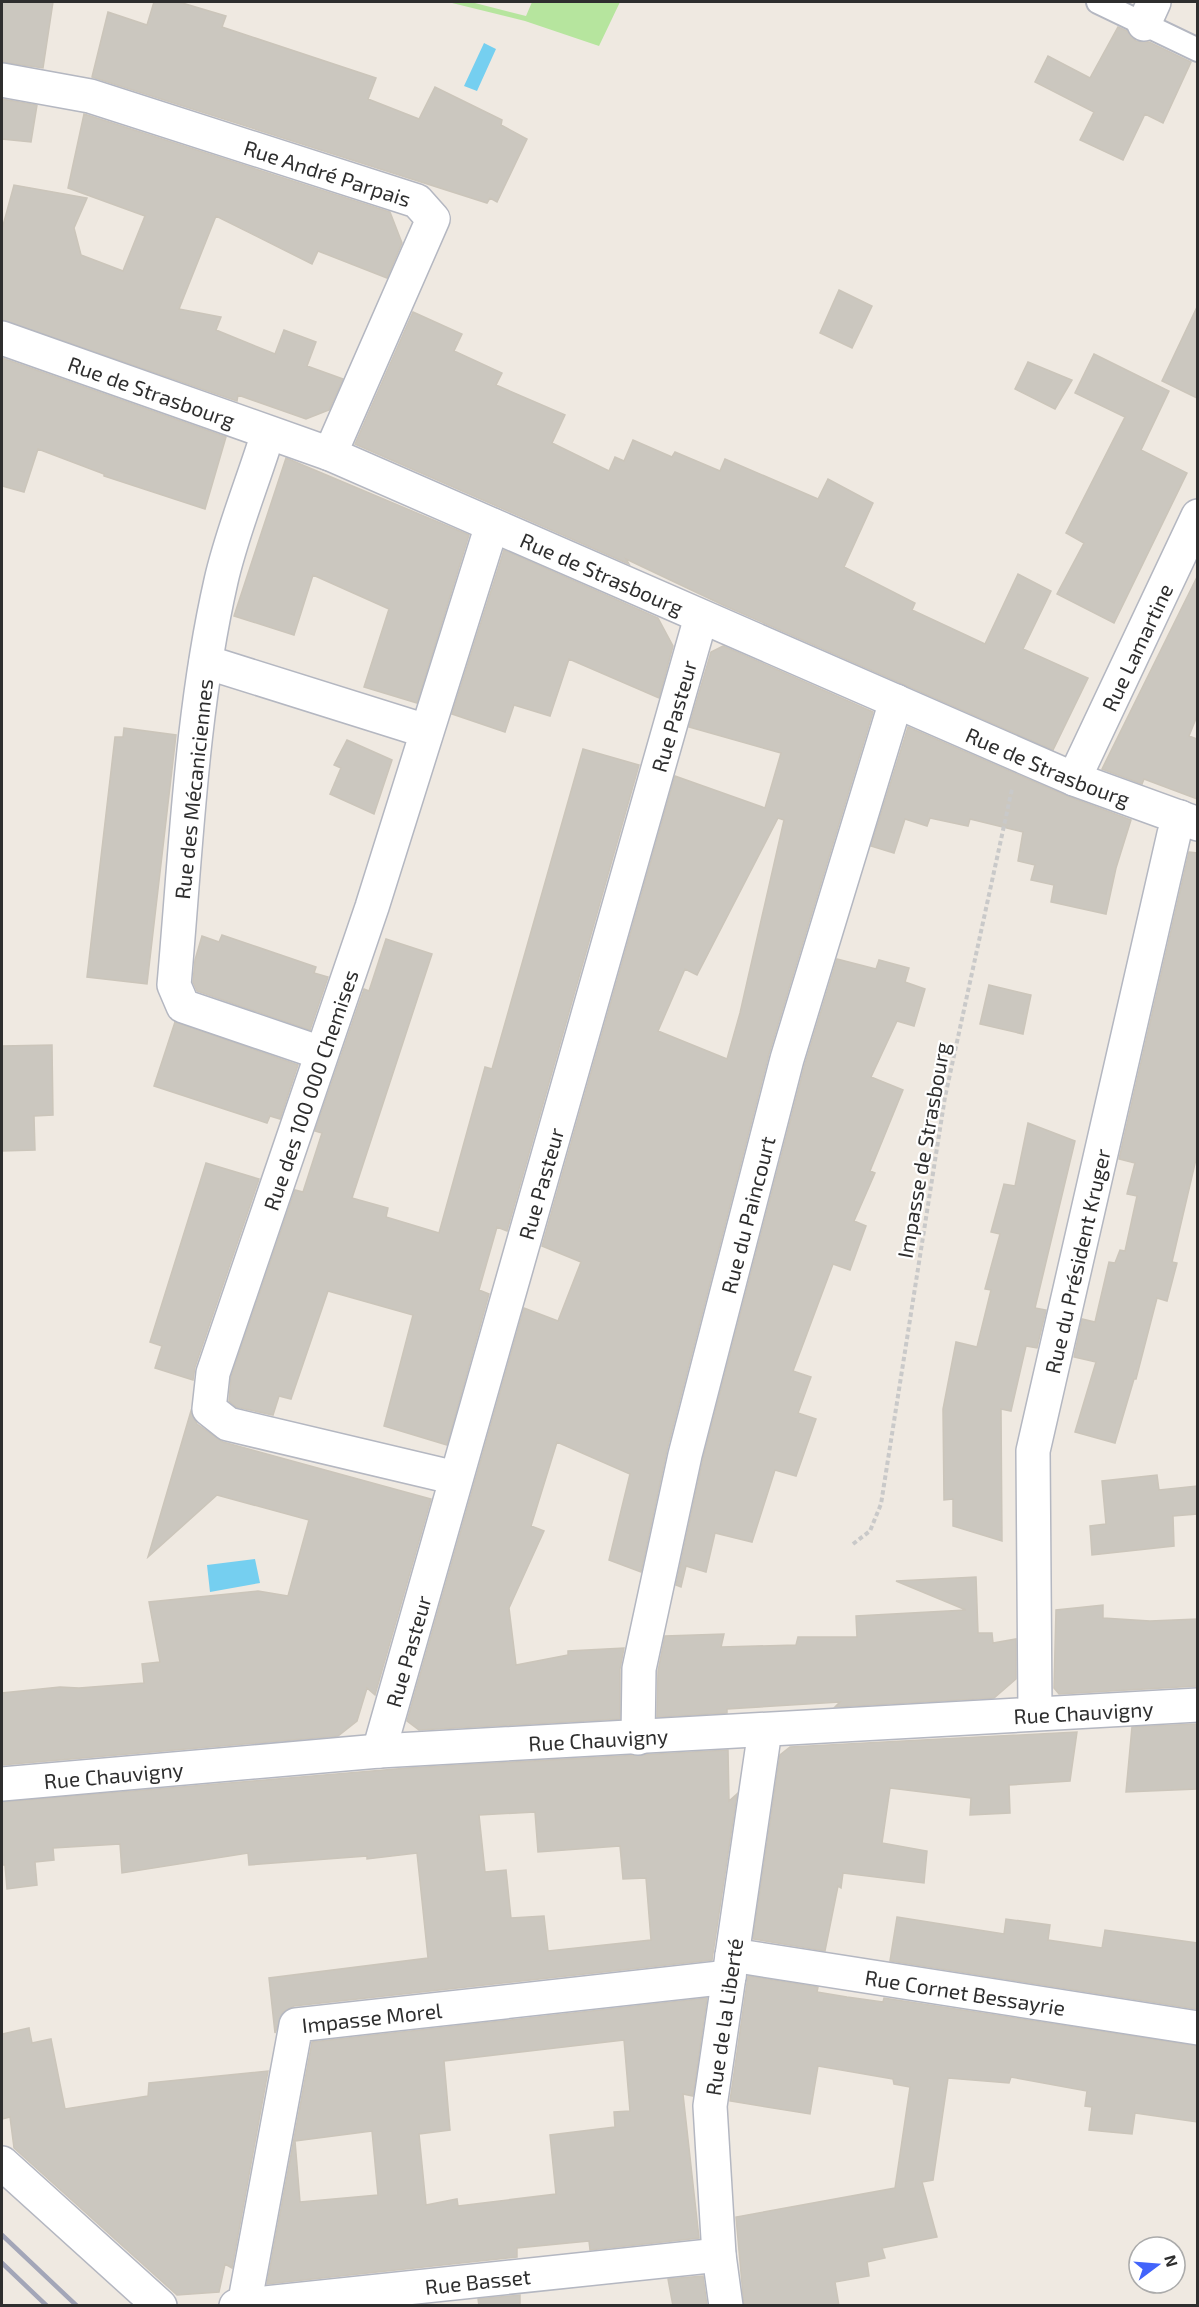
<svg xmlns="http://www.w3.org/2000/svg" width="1199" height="2307" font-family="'Exo 2',sans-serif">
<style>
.green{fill:#b6e59e}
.water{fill:#75cff0}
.building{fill:#cbc7bf;stroke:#cbc5ba;stroke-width:1.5;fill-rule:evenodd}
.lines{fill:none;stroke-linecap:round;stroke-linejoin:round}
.lane-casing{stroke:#b4b7c1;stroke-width:26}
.street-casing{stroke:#b4b7c1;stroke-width:36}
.path{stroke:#c9c9c9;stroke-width:4;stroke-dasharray:4.5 3;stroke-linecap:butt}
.lane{stroke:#fff;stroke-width:22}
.street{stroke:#fff;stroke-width:33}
.rail{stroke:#a3a6b8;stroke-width:4.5}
.labels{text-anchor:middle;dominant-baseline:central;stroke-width:4.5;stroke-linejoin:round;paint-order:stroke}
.street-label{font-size:21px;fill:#2e2e2e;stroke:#fff}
</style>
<rect width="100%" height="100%" fill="#efe9e1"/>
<path class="green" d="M448 2H471L526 16 532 2H620L599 46 525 21Z"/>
<path class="water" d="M484 43 496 49 477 91 464 86Z
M255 1559 260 1583 210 1592 207 1565Z"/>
<path class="building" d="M2 2H53L43 68 2 62Z
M154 2H179L226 16 222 27 376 78 368 99 419 119 435 87 502 120 501 125 527 139 497 202 490 198 487 203 92 77 108 12 147 25Z
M1118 27 1127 31 1136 41 1149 42 1191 62 1163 123 1145 114 1123 160 1080 140 1094 112 1035 82 1048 56 1090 78Z
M2 99 37 105 31 142 2 139Z
M84 114 390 212 402 243 387 278 318 251 312 264 216 216 179 309 221 317 216 330 275 354 284 330 316 342 307 366 343 379 329 410 306 419 238 395 237 401 2 320V229L14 185 87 198 74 228 81 255 123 271 145 216 68 188Z
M839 290 872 306 852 348 820 333Z
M1197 307V398L1162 381Z
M413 312 462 334 454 351 502 373 496 385 565 415 552 443 609 471 615 457 624 461 633 440 672 457 675 452 720 471 725 459 818 499 828 479 873 503 844 567 915 603 912 610 985 644 1018 574 1051 591 1023 649 1088 678 1053 750 723 605 626 559 629 564 355 444Z
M1094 354 1169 391 1141 450 1187 473 1114 623 1057 594 1084 543 1066 533 1125 417 1075 393Z
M2 358 226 437 205 509 104 476V474L38 449 24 492 2 486Z
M1028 362 1072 380 1055 409 1015 389Z
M286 458 469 535 417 703 364 687 389 609 313 575 294 635 234 616Z
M504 550 658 618 673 646 659 698 569 659 550 716 514 705 505 732 452 714Z
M1197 577V716L1189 736 1197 739V799L1144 779 1142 784 1102 769Z
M723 646 873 712 769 1054 667 1450 641 1572 609 1560 630 1474 557 1442 531 1526 544 1531 509 1608 516 1665 568 1655V1651L624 1648 620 1669V1719L419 1730 407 1721 524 1308 558 1321 581 1262 542 1246 675 776 765 808 781 753 689 727 711 652ZM778 818 784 820 740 1013 727 1059 658 1031 685 969 697 975Z
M908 727 1067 796 1131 820 1116 868 1106 914 1051 902 1054 885 1031 880 1035 865 1018 861 1023 832 970 819 968 826 930 818 927 826 905 819 894 853 871 846Z
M124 728 176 735 147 984 87 977 115 737H123Z
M347 740 392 760 374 814 330 794 341 768 334 765Z
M583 749 639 765 507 1231 497 1227 479 1290 489 1294 447 1445 384 1426 413 1315 328 1291 291 1399 279 1396 273 1415 236 1407 229 1401 231 1377 295 1190 303 1192 322 1133 315 1131 364 989 369 991 386 939 432 954 352 1198 388 1208 386 1217 439 1233 485 1067 492 1069Z
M1189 852 1197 853V1155L1172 1262 1177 1263 1167 1301 1157 1298 1136 1379H1134L1115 1443 1075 1432 1096 1362 1074 1357 1082 1319 1095 1322 1109 1262 1115 1263 1120 1250 1125 1251 1137 1196 1127 1194 1135 1163 1119 1159Z
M222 935 316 967 314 973 328 977 310 1030 197 991 193 982 195 960 202 936 219 942Z
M837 959 876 969 879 960 909 968 905 982 925 989 914 1026 897 1021 871 1077 903 1090 870 1171 875 1173 854 1221 866 1226 850 1270 833 1264 793 1371 811 1377 798 1413 816 1419 796 1476 775 1470 752 1542 715 1533 706 1572 686 1566 681 1587 676 1585 703 1459 805 1064Z
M989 985 1031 995 1023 1034 980 1024Z
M175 1022 298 1065 280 1119 270 1116 267 1123 154 1086Z
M52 1045 53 1115 34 1116 35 1150 2 1151V1046Z
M1028 1123 1075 1141 1035 1308 1046 1310 1037 1348 1026 1346 1011 1411 1001 1409 1002 1541 953 1526V1499L944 1500 943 1409 956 1342 977 1347 991 1290 985 1289 1000 1234 991 1232 1004 1184 1015 1186Z
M206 1163 259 1179 195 1367 193 1380 155 1368 162 1346 150 1342Z
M191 1411 197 1424 223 1442 431 1499 375 1695 367 1688 357 1721 338 1736 2 1765V1693L60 1687 79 1688 144 1683 142 1664 160 1662 149 1602 258 1591 288 1596 309 1520 217 1495 148 1557Z
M1157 1475 1159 1490 1197 1486V1514L1173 1516 1174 1546 1092 1555 1090 1526 1106 1524 1102 1481Z
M976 1577 978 1633H992L993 1643 1016 1639V1679L994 1698 835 1707 840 1702 727 1709V1713L657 1717 658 1671 665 1636 724 1634 721 1647 796 1645 798 1637H857L856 1616 966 1610 896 1581Z
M1103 1605V1618L1150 1621 1197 1619V1686L1059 1694 1054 1688 1056 1610Z
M1197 1724V1789L1126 1792 1132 1727Z
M1077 1732 1070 1781 1009 1785 1010 1813 970 1815 971 1798 890 1788 882 1843 927 1851 924 1883 843 1873 841 1888 838 1886 825 1951 753 1939 780 1755 790 1747Z
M728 1750 729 1801 737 1794 712 1960 294 2006 283 2012 275 2033 269 1978 428 1958 417 1853 367 1859V1856L249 1865 248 1853 122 1873 120 1844 53 1848 54 1860 35 1862 37 1885 7 1889 5 1865H2V1802L408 1768ZM535 1812 538 1852 620 1846 623 1879 646 1878 651 1940 548 1951 544 1916 511 1918 506 1870 485 1872 479 1815Z
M897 1917 1004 1934 1006 1919 1050 1925 1048 1940 1102 1948 1105 1930 1197 1943V2009L890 1961Z
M748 1976 818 1987 817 1992 847 1997 883 2002 884 1998 1197 2046V2122L1135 2113 1132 2134 1089 2130 1092 2107 1085 2106 1087 2091 1011 2077 1009 2083 948 2078 933 2180 922 2182 937 2237 882 2248 885 2258 867 2262 869 2276 835 2282 839 2306H744L736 2217 895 2188 910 2087 894 2084 893 2079 818 2066 810 2114 730 2101Z
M707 1998 693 2096 683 2094 699 2238 590 2250 589 2241 517 2248V2257L267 2284 312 2042ZM624 2040 630 2111 614 2112 615 2127 550 2135 556 2194 458 2206 457 2199 426 2205 419 2134 450 2130 444 2061ZM372 2131 378 2195 300 2202 295 2141Z
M29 2028 32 2043 51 2039 65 2109 148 2096 149 2083 268 2071 232 2268 225 2264 219 2292 177 2295 14 2148 10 2117 2 2119V2034Z
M703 2276 707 2306H673L668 2279Z
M520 2295V2306H479L478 2299Z"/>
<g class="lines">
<defs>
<path id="lane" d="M1098 2 1198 50"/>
<g id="street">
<path d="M1144 24 1154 2"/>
<path id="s1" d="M2 80 90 96 417 201 433 219 330 454"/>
<path id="s2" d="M2 338 330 454 1074 779 1198 824"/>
<path d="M268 433C253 482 232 532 221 581 191 713 186 851 174 985L183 1006 321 1053"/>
<path d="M206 662 426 731"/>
<path id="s3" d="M1074 779 1198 516"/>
<path id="s4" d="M456 1478 228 1424 209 1409 213 1373 372 907 492 525"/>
<path id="s5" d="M1035 1712 1033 1451 1174 834 1180 817"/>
<path id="s6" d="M638 1738 639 1669 685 1455 787 1059 896 701"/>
<path id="s7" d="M379 1751 701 617"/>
<path id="s8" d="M2 1784 379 1751 1198 1705"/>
<path id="s9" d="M732 1955 1198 2028"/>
<path d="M2 2163 160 2306"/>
<path id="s10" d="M236 2306 719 2255"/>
<path id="s11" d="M244 2306 296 2025 729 1977"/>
<path id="s12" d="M726 2306 719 2255 710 2106 765 1730"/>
</g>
</defs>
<use href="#lane" class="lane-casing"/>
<use href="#street" class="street-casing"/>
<path class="path" d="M853 1544 870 1531 881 1504 945 1097 1012 789"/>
<use href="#lane" class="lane"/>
<use href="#street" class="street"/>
<path class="rail" d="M2 2235 77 2306
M2 2263 47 2306"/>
</g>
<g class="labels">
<g class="street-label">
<text stroke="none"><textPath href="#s1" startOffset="339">Rue André Parpais</textPath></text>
<text stroke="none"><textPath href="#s2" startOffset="159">Rue de Strasbourg</textPath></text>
<text stroke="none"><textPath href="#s2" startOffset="645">Rue de Strasbourg</textPath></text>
<text stroke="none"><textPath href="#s3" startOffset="146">Rue Lamartine</textPath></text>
<text stroke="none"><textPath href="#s7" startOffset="1076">Rue Pasteur</textPath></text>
<text stroke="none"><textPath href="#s2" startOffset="1131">Rue de Strasbourg</textPath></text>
<text transform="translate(193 789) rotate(-84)">Rue des Mécaniciennes</text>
<text stroke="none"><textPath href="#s4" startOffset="594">Rue des 100 000 Chemises</textPath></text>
<text transform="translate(923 1150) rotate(-80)">Impasse de Strasbourg</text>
<text stroke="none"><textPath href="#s7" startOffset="590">Rue Pasteur</textPath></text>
<text stroke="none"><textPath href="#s6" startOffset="536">Rue du Paincourt</textPath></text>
<text stroke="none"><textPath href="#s5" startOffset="456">Rue du Président Kruger</textPath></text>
<text stroke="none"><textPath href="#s7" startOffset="104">Rue Pasteur</textPath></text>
<text stroke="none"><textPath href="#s8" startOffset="1084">Rue Chauvigny</textPath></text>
<text stroke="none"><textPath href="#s8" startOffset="598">Rue Chauvigny</textPath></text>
<text stroke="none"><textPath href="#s8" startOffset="112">Rue Chauvigny</textPath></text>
<text stroke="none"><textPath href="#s9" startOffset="236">Rue Cornet Bessayrie</textPath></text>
<text stroke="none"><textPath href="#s12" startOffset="291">Rue de la Liberté</textPath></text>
<text stroke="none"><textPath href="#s11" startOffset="362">Impasse Morel</textPath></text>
<text stroke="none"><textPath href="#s10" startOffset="243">Rue Basset</textPath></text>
</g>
</g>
<rect width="1199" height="2307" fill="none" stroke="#2e2e2e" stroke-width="6"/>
<g transform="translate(1157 2265) rotate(74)"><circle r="28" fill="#ffffff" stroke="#ababab" stroke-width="1.5"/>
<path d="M0-4.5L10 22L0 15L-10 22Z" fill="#4264fb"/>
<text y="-9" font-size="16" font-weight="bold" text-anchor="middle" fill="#2e2e2e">N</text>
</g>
</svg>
